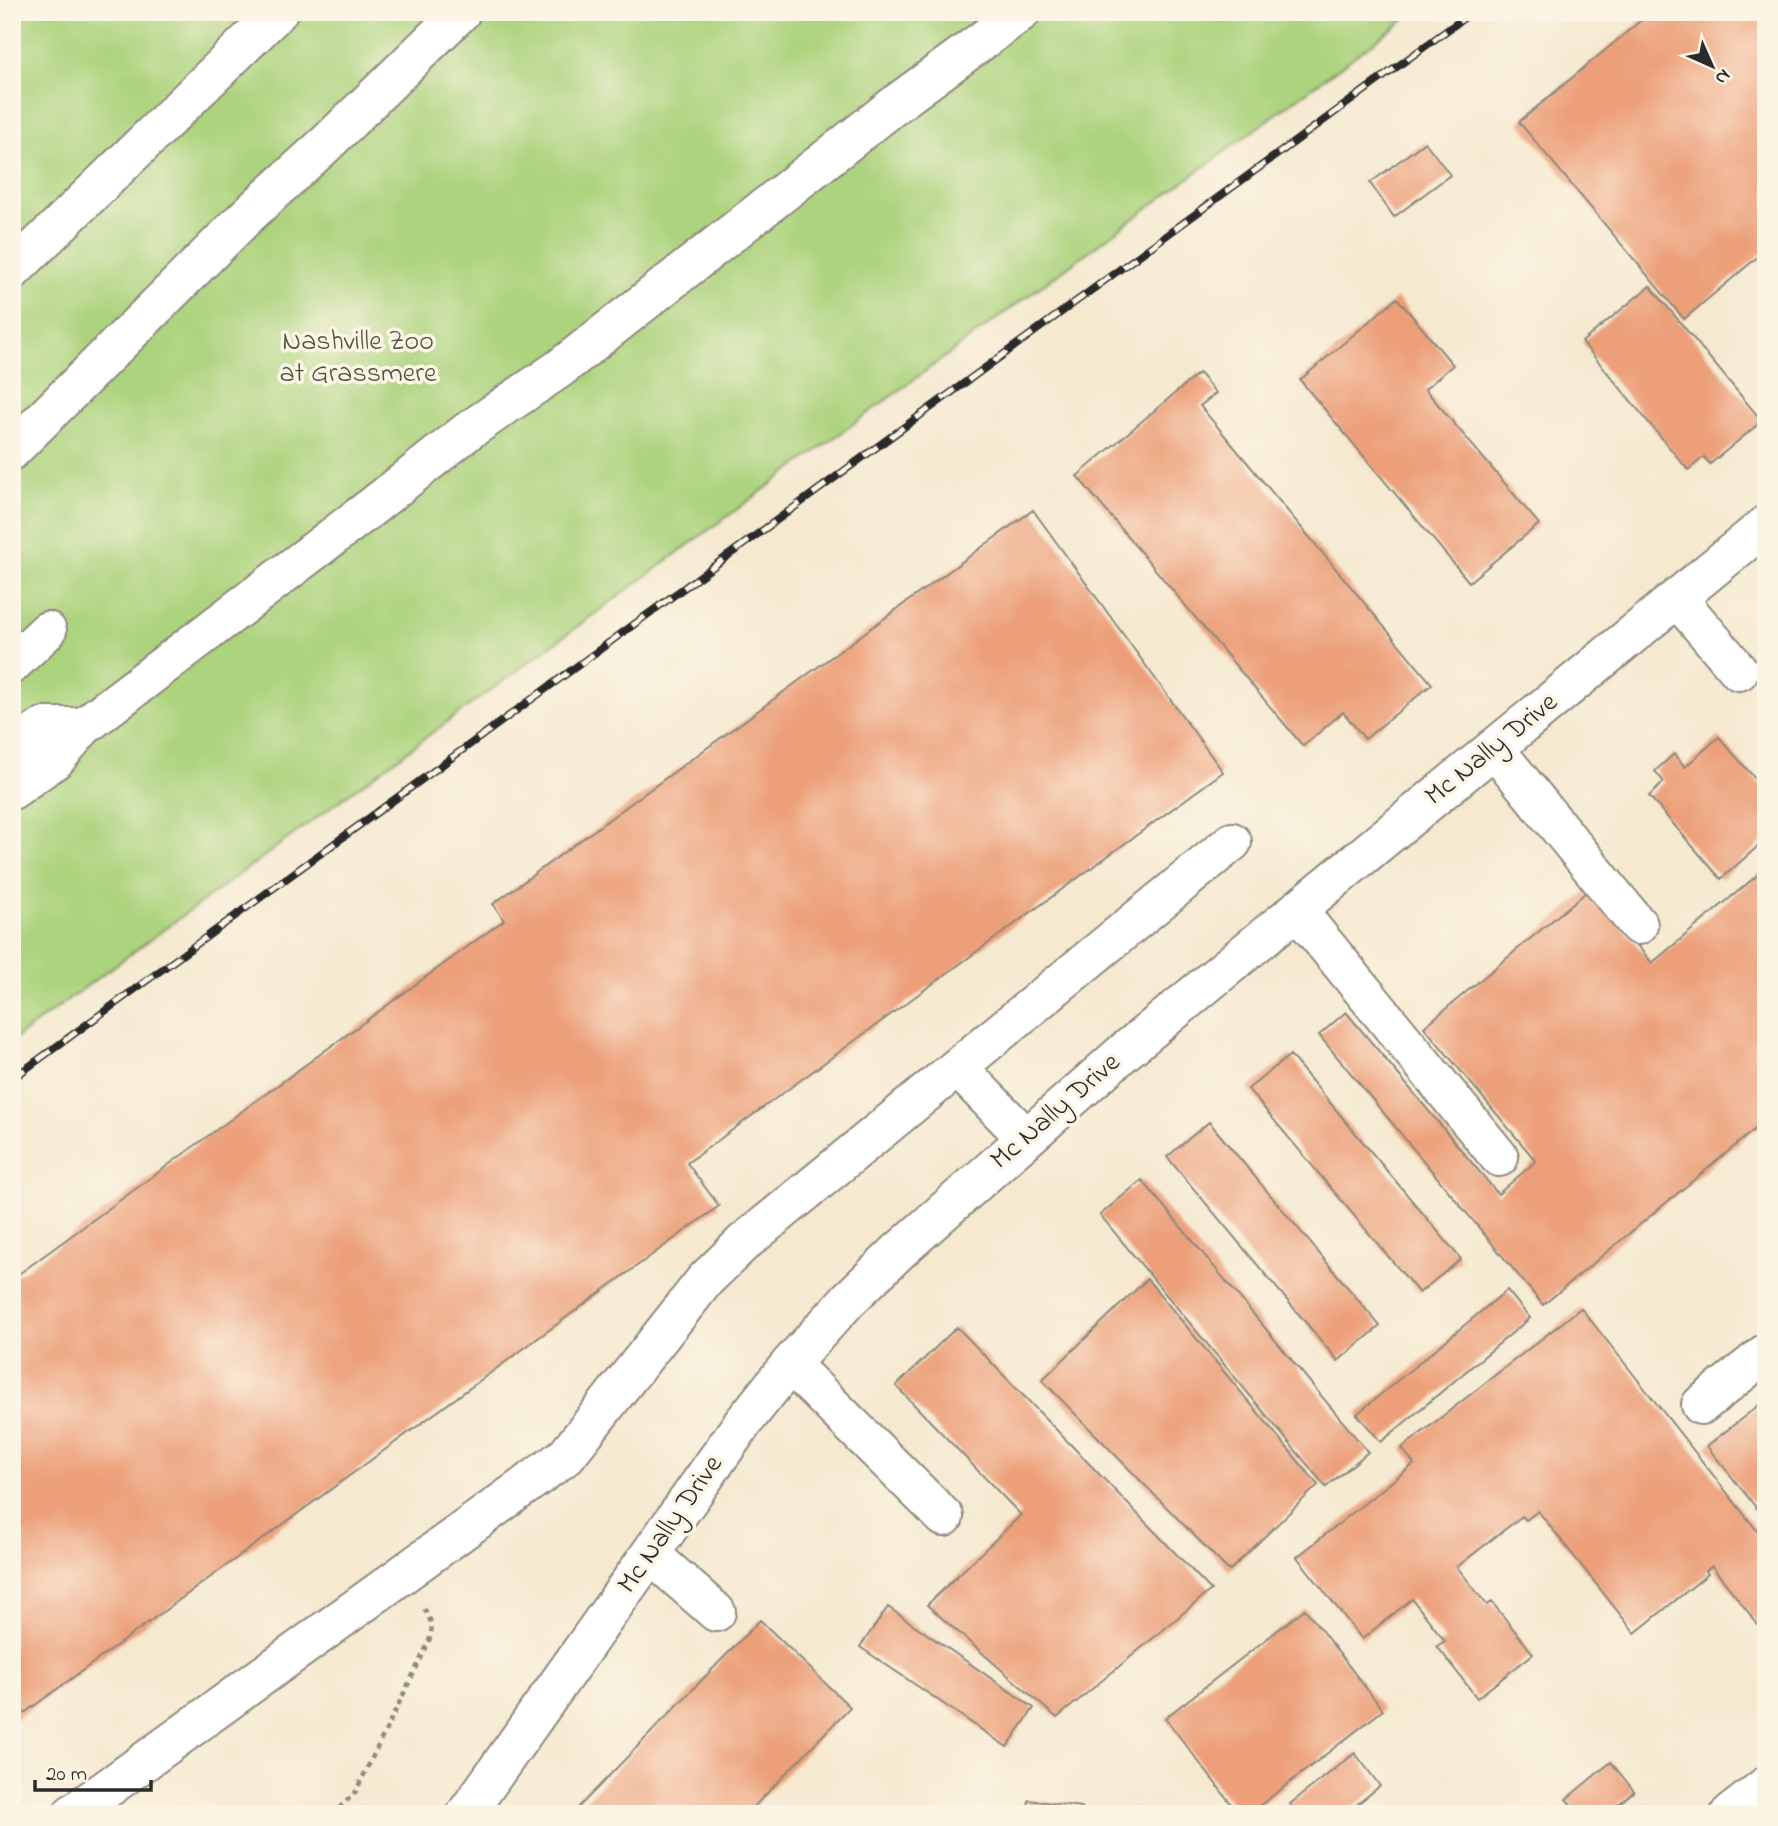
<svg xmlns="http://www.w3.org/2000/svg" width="1778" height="1826" font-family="'Indie Flower',sans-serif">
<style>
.green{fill:#acd37d;stroke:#6c7f54;stroke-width:2}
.building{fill:#ec9f78}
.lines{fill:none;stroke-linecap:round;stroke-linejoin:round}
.minor-casing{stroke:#908a7e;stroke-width:42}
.path{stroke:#908a7e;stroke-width:4.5;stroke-dasharray:5 5;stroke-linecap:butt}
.minor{stroke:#fff;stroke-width:38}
.rail-casing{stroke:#2b2b2b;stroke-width:8}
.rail{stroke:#fcf5e5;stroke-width:5;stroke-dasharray:16;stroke-linecap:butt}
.labels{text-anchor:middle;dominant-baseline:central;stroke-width:7;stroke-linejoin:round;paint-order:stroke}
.park-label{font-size:28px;fill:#4b5540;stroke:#fcf5e5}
.street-label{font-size:28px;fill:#2b2b2b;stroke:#fcf5e5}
</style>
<rect width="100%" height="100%" fill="#fcf5e5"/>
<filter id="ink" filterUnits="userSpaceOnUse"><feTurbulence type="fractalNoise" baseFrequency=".0143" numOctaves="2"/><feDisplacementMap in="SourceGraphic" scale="14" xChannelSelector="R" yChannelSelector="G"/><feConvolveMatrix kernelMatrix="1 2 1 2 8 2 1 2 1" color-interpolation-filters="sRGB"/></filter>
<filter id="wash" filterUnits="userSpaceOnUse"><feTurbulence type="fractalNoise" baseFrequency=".00686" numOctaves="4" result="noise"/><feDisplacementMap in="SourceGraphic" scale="28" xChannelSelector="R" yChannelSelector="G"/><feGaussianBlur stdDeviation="1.57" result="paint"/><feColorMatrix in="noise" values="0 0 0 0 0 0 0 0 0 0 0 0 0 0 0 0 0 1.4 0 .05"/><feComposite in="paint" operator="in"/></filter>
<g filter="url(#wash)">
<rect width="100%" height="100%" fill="#f5e9d0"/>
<path class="green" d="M12 12H1415L12 1041Z"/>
<g id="blocks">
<path class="building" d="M1651 12H1757L1766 23V250L1684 319 1519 122Z
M1425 142 1450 175 1394 217 1370 183Z
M1650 286 1762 421 1710 464 1704 457 1688 470 1582 342Z
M1397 298 1453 365 1425 389 1539 524 1469 582 1300 380Z
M1199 373 1216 393 1200 406 1432 684 1365 739 1343 712 1303 746 1077 476Z
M1033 510 1223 772 687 1163 719 1206 12 1722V1279L504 920 493 904Z
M1719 737 1766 791V839L1721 879 1649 796 1664 782 1655 771 1674 754 1685 767Z
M1766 868V1120L1543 1305 1319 1035 1346 1012 1498 1194 1536 1161 1424 1027 1590 889 1652 963Z
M1290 1055 1461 1259 1419 1293 1248 1089Z
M1209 1122 1380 1326 1338 1361 1167 1157Z
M1142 1180 1368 1452 1326 1487 1100 1215Z
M1147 1279 1318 1485 1229 1571 1042 1380Z
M1507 1290 1530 1318 1381 1442 1357 1414Z
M1581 1308 1766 1542V1635L1712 1566 1706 1571 1708 1574 1635 1633 1538 1511 1526 1520 1522 1516 1457 1567 1487 1605 1492 1602 1533 1654 1477 1698 1437 1646 1445 1641 1412 1599 1362 1639 1297 1557 1414 1464 1402 1448Z
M957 1327 1211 1590 1057 1718 927 1605 1021 1515 896 1386Z
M1764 1401 1766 1403V1520L1707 1446Z
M888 1607 1034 1708 1007 1747 860 1647Z
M1305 1609 1383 1710 1249 1814H1239L1165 1718Z
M760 1620 850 1707 747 1814H572Z
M1355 1753 1380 1786 1345 1814H1298L1290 1804Z
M1611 1762 1634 1791 1607 1814H1579L1566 1799Z
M1029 1800 1082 1807 1081 1814H1027Z"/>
</g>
</g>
<g filter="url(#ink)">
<use href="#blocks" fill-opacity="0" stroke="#908a7e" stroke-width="2"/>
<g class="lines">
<defs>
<path id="minor" d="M12 271 278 12
M12 450 247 216 327 143 461 12
M1677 598 1739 671
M12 664 47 631
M1494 748 1638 925
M12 750 44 727H83
M12 790 56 759 83 727 373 506 468 431 559 369 900 101 1021 12
M1297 910 1499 1157
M958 1068 1026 1138
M790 1364 944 1517
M1701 1405 1766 1353
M650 1554 716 1612
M72 1814 566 1456 705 1280 743 1243 1232 842
M466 1814 742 1424 790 1364 849 1299 899 1251 1124 1052 1766 525
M1730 1814 1766 1786"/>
</defs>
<use href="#minor" class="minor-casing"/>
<path class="path" d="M339 1808 355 1793 427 1646C434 1629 433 1622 423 1607"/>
<use href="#minor" class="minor"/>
<defs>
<path id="rail" d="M12 1079 1472 12"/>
</defs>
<use href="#rail" class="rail-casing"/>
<use href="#rail" class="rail"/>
</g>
</g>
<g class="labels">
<g class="park-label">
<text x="358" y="342">Nashville Zoo<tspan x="358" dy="32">at Grassmere</tspan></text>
</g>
<g class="street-label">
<text transform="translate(1492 750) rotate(-39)">Mc Nally Drive</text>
<text transform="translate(1056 1112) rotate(-41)">Mc Nally Drive</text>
<text transform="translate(671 1525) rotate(-55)">Mc Nally Drive</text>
</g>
</g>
<rect width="1778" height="1826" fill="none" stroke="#fcf5e5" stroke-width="42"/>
<g transform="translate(1712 66) rotate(135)" stroke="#fcf5e5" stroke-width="5" paint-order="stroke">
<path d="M0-5L12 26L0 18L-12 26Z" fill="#2b2b2b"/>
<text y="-10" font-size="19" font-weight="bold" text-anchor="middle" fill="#2b2b2b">N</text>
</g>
<path d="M35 1780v10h116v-10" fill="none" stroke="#2b2b2b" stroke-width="3.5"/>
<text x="46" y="1780" font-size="21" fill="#2b2b2b" stroke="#fcf5e5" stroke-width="5" paint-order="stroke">20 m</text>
</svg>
